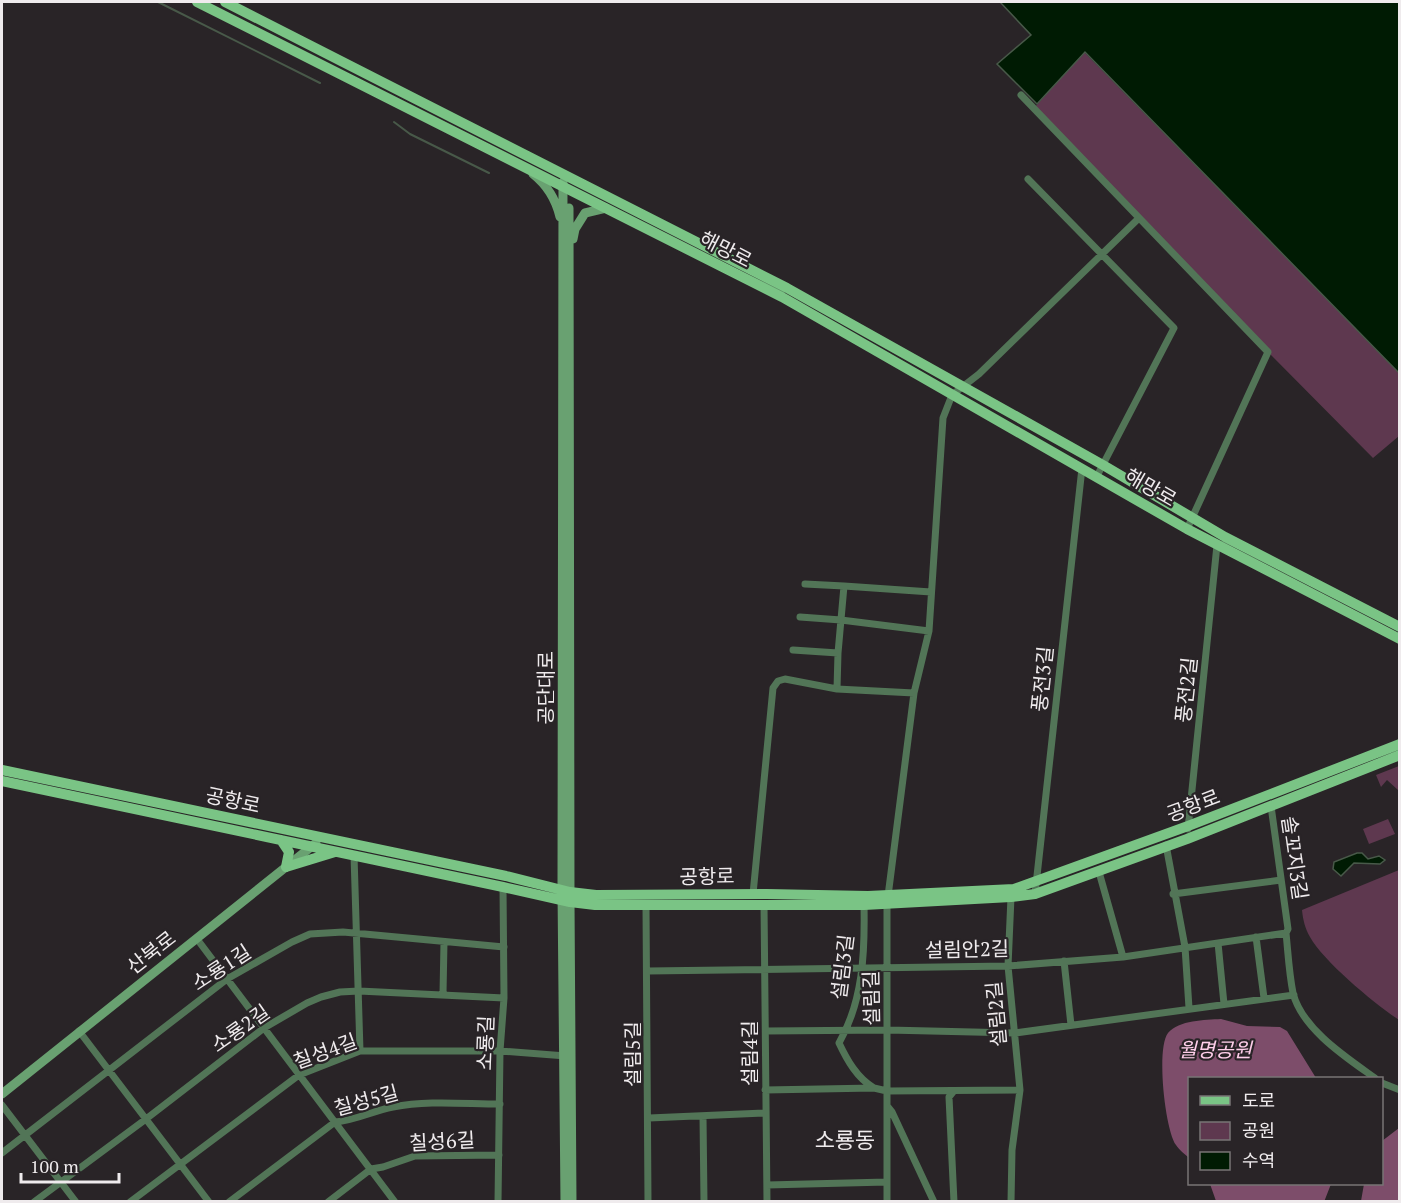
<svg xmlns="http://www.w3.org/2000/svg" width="1401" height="1203" font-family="'PT Serif','Noto Sans KR',serif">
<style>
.green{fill:#5e384f}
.forest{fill:#7d4d6a}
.water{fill:#001b03;stroke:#485949;stroke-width:1.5}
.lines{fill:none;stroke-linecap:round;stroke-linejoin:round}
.stream{stroke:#485949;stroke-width:2}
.street{stroke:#527557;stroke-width:7}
.secondary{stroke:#69a171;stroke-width:9}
.primary{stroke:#7ac485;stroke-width:10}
.labels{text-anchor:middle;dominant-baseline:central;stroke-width:4.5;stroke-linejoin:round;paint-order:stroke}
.street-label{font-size:20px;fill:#efebed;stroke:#292427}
.park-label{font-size:20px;font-style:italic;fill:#ffcfea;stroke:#292427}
.quarter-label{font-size:22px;fill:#efebed;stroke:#292427}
</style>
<rect width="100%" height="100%" fill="#292427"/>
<path class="green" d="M1084 52 1399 373V436L1373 458 1268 352 1034 108Z
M1399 766 1398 790 1387 780 1381 787 1376 775Z
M1388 819 1395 834 1369 844 1363 829Z
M1399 870V1020C1375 1004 1324 962 1310 937 1305 928 1303 920 1302 910Z"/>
<path class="forest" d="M1221 1019 1247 1026 1280 1027 1287 1031 1316 1078H1190L1189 1158C1185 1154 1179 1150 1176 1145 1165 1130 1156 1048 1168 1033 1179 1020 1205 1020 1221 1019Z
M1399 1128V1201H1361L1364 1184H1382V1141Z
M1210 1184H1331L1324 1202 1216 1201Z"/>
<path class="water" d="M1000 2H1399V373L1085 52 1037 104 997 64 1031 35Z
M1357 853H1362L1368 859 1379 856 1385 860 1380 864 1354 863 1341 876 1333 869 1334 862Z"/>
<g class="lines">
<path class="stream" d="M158 2 320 83
M394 122 410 134 489 173"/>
<path class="street" d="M1021 95 1268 352 1187 529
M1028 179 1174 328 1097 476
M805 584 844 586 838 653
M844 586 931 592
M800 617 841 620 929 631
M793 650 838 653 837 689
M1271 806 1288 929 1286 933C1288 952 1289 973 1293 993 1302 1029 1347 1058 1375 1078
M1188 829 1217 545
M1166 845 1185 947 1189 1008
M354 855 360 1051
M1099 872 1123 957
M753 894 773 688 778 681 785 679 837 689 914 693
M1035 894 1082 468
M1173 894 1281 880
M764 904 767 1202
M864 905C865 953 863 1001 839 1043 847 1060 857 1078 874 1088
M646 906 648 1202
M1256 937 1264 998
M197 939 395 1202
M1218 943 1224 1004
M1064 961 1071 1025
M648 971 1008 966 1123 957 1286 933
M443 994 444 942
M79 1031 209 1202
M766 1031 888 1030 1015 1033 1294 995
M1382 1083 1400 1090
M765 1090 874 1088 887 1091 1020 1090
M953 1092 949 1097 954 1202
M2 1105 76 1202
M888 1107 892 1112 934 1202
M703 1116 704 1202
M649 1118 765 1113
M2 1153 227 979 292 942 310 934 343 932 504 947
M767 1185 887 1182
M34 1202 146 1119 264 1028 307 1003 321 997 340 992 359 991 504 998
M130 1202 299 1075 360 1051H500L566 1056
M229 1202 335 1122C357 1120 372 1111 393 1107 428 1100 465 1104 500 1104
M328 1202 371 1169 383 1167 415 1156 499 1155
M498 1202 500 1051 504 998 503 887
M887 1202V904L914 693 929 631 943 418 952 395 979 374 1138 219
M1011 1202 1012 1150 1020 1090 1008 966 1011 897"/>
<path class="secondary" d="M533 174C547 185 556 200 560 217
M563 182 562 890 565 1202
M569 208 570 902 572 1202
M573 239 575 229 585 213 606 208
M2 1094 316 843"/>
<path class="primary" d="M197 2 782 297 1187 529 1400 639
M225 2 787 288 1103 465 1225 537 1400 627
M2 770 506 876 570 892 596 895 767 894 868 896 1014 889 1188 826 1400 744
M2 781 503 887 570 902 595 905H864L1011 897 1035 894 1187 839 1400 755
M281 840 289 852 286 867
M286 867 335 852"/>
</g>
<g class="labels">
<g class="street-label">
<text transform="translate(726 249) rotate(27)">해망로</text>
<text transform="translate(1151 487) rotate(30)">해망로</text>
<text transform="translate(1042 679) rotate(-84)">풍전3길</text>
<text transform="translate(545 688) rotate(-90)">공단대로</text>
<text transform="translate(1186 690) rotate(-84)">풍전2길</text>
<text transform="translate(233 800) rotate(12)">공항로</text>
<text transform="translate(1193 805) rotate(-21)">공항로</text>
<text transform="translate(1295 858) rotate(82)">솔꼬지3길</text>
<text transform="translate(707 876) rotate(-1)">공항로</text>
<text transform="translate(967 949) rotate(-1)">설림안2길</text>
<text transform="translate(151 952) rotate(-38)">산북로</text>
<text transform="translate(221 967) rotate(-33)">소룡1길</text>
<text transform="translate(842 967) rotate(-83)">설림3길</text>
<text transform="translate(871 998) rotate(-91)">설림길</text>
<text transform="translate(996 1014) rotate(-95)">설림2길</text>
<text transform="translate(240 1028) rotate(-35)">소룡2길</text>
<text transform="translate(485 1043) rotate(-88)">소룡길</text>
<text transform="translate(325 1051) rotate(-20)">칠성4길</text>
<text transform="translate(749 1053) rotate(-90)">설림4길</text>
<text transform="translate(632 1054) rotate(-90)">설림5길</text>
<text transform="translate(366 1100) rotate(-15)">칠성5길</text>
<text transform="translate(442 1141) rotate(-3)">칠성6길</text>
</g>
<g class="park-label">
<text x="1215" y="1049">월명공원</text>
</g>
<g class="quarter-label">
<text x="845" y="1139">소룡동</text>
</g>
</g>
<rect width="1401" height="1203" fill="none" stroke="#efebed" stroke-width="6"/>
<rect x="1188" y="1077" width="195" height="108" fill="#292427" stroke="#787476" stroke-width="1.5"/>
<rect x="1200" y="1096" width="30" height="9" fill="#7ac485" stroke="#787476" stroke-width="1.5"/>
<text x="1242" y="1107" font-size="18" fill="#efebed">도로</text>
<rect x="1200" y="1122" width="30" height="18" fill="#5e384f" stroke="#787476" stroke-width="1.5"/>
<text x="1242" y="1137" font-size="18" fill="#efebed">공원</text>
<rect x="1200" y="1152" width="30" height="18" fill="#001b03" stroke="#787476" stroke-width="1.5"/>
<text x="1242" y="1167" font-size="18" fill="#efebed">수역</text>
<path d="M21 1173v9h98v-9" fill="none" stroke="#efebed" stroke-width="3"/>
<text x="30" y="1173" font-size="18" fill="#efebed" stroke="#292427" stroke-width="4.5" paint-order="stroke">100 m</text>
</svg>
